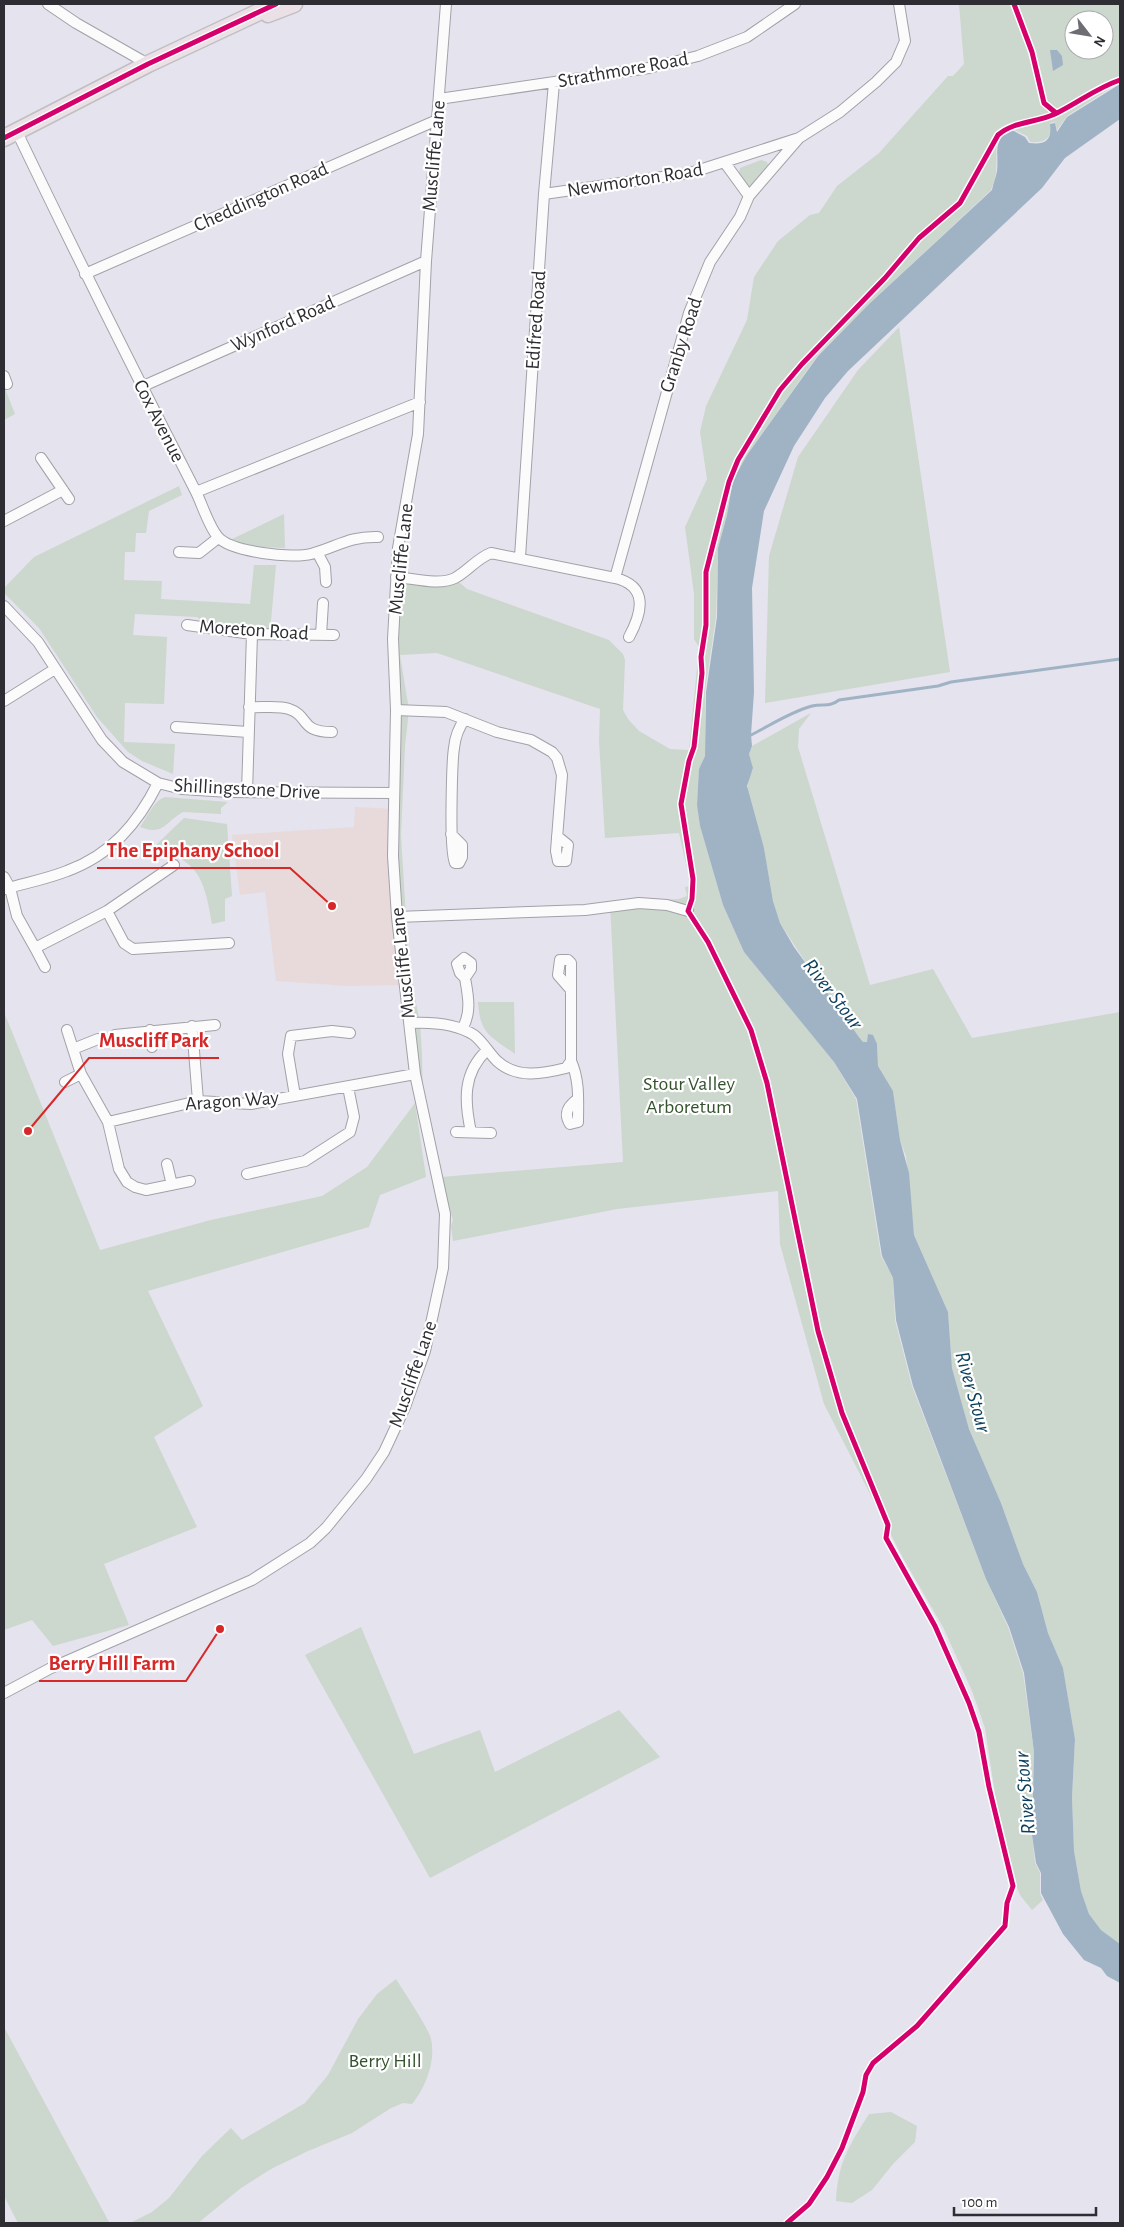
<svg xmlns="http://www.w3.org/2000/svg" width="1124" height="2227" font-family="'Alegreya Sans',sans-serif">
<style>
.education{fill:#e8dada}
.green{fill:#ccd7cd;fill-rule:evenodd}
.water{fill:#a0b3c5}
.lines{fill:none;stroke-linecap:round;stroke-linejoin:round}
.stream{stroke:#a0b3c5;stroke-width:3}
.minor-casing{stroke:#a2a1a8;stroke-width:12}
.primary-casing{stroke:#c0bfc4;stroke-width:19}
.minor{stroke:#fbfbfc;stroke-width:10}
.primary{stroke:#ebe0e5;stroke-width:16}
.cycleway-casing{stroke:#fff;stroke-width:8}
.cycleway{stroke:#d6006c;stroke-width:5}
.labels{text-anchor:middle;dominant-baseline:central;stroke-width:4.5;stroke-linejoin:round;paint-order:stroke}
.street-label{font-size:20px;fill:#2e2d33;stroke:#fff}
.park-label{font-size:20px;fill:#33532c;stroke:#fff}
.water-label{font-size:21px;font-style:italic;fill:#0b3e5c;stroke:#fff}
.leader{fill:none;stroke:#d62828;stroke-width:2}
.callout-dot{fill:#d62828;stroke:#fff;stroke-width:2}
.callout-label{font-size:21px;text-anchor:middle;font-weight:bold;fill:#d62828;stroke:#fff;stroke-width:4.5;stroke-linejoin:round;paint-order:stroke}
</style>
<rect width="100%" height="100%" fill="#e5e3ed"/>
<path class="education" d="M355 807 393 809 405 985 347 986 276 981 265 892 240 895 232 835 354 827Z"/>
<path class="green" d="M959 4H1120V82L1067 116 1057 130 1055 122 1050 123C1052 139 1045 143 1030 142L1027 136 1012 129C991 136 998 152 996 170 996 177 993 184 991 190L867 306 818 355 747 455 733 480 727 515 718 548 716 617 705 691V756L699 769 697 802 700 826 723 905 744 952 834 1062 856 1099 881 1256 893 1278 895 1320 912 1386 986 1579 1008 1627 1023 1673 1034 1752 1032 1835 1035 1863 1040 1873V1894L1043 1900 1032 1910 1020 1895 1004 1853 985 1728 972 1691 943 1627 903 1558 824 1404 780 1244 778 1191 617 1209 453 1241 451 1226 453 1220 441 1177 623 1162 610 903 679 899 687 896 685 887 691 886 679 833 605 838 599 741 600 709 437 653 400 655 409 710 405 746 401 835 409 968 420 1023 422 1054 423 1112 397 917 396 577 454 578 467 589 609 640 623 654 625 660 623 710 628 719 639 731 670 749 689 750 699 647 694 639V594L685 527 707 479 700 432 706 406 747 320 754 277 778 241 810 215 819 213 837 186 879 153 948 76H953L964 64ZM1074 20H1104V50H1074Z
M761 160 767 162 768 165 752 186 745 185 738 176 740 168Z
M899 327 950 672 765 703 769 556 798 457 858 370Z
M4 386 15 414 4 420Z
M179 486 182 495 149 511 146 533H136L135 552H125L124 580 162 581 161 599 250 604 254 565H276L270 632 212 628 197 617 135 614 133 635 167 637 164 704 125 703 124 742 175 744 173 774 142 761 128 752 97 717 39 628 4 593V588L34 557Z
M284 514 285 548 245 546 230 540Z
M811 713 799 729 798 747 870 985 933 969 972 1038 1120 1012V1944L1101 1930 1089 1914 1081 1891 1074 1851 1072 1797 1075 1739 1063 1668 1048 1633 1037 1592 1023 1564 1001 1503 969 1429 952 1368 948 1312 914 1235 906 1156 900 1140 893 1091 878 1066 877 1044 863 1042 825 992 780 923 773 901 764 848 747 792 749 777 753 769 749 754 752 746Z
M165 797 228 802 221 808V814L183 812C165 822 164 836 140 827 147 818 153 801 165 797Z
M184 818 227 824 232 896 225 899V921L212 924C204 874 196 856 143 847L156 845Z
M478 1002H514L515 1054C490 1036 480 1034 478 1002Z
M4 1012 100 1250 211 1220 322 1196 367 1167 415 1103 426 1177 380 1195 369 1227 148 1291 203 1406 154 1437 197 1527 104 1564 129 1625 53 1646 32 1620 4 1630Z
M361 1627 414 1754 480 1730 495 1772 619 1710 660 1757 430 1878 305 1655Z
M396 1979C404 1992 428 2027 431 2039 436 2061 426 2087 412 2104L403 2103 391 2108 352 2133 308 2151 271 2169 241 2188 198 2223H130L152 2212 169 2198 202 2156 231 2128 242 2140 305 2103 328 2075 358 2019 377 1994Z
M4 2027 109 2222V2223H18L4 2196Z
M891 2112 917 2126 915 2142 893 2164 872 2190 852 2203 836 2201C838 2162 849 2146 869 2114Z"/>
<path class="water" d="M1050 50H1057L1062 56 1063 65 1053 71Z
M1120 84V119L1065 158 1042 188 848 371 825 398 794 446 764 511 752 588 754 692 751 735 752 746 749 754 753 768 747 786 764 848 773 901 780 923 794 947 859 1037 863 1042H867L868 1034 873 1035 877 1044 878 1066 893 1091 900 1140 909 1173 914 1235 948 1312 952 1368 969 1429 1001 1503 1023 1564 1037 1592 1048 1633 1063 1668 1075 1739 1072 1797 1074 1851 1081 1891 1089 1914 1101 1930 1120 1944V1983L1107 1976 1101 1968 1084 1960 1063 1934 1041 1893V1873L1036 1863 1032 1835 1034 1752 1024 1673 1009 1627 986 1579 913 1386 896 1320 893 1278 882 1256 857 1099 834 1062 744 952 723 905 700 826 697 805 698 786 699 769 705 756 706 692 717 617 718 548 727 515 733 480 747 455 818 356 868 305 992 190C993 184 996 177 997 171 999 154 992 138 1012 130L1025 137 1029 143C1045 145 1052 141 1050 124L1055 123 1057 132 1067 117Z"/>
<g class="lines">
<path class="stream" d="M751 735C771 725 790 712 812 706 823 703 829 708 839 700L938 686 951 682 1120 659"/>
<defs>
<path id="minor" d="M48 4 76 23 148 64
M439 99 649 68 698 56 747 37 795 4
M17 132C75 253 135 373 196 492L420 402
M725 163 749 196
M544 194 690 173 799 138 840 112 876 82 896 62 905 41 899 4
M85 274 437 120
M4 376 7 384
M141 387 426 261
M41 458 69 499
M196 492C202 504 209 527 218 537 231 552 293 559 311 554 337 547 349 536 378 537
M4 521 63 490
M179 552 199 553 218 538
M317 552 325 567 326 582
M520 557 544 194 554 83
M396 577C412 578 439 586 455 578 468 571 476 559 491 553L615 578 689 313 710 262 740 217 749 196 799 138
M615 578C649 586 642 613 629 637
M4 606 38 642 102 740 123 762 158 783 182 789 229 792 394 793
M187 625 252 634 334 635
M321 635 323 603
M4 701 55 669
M249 707C261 708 278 705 289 709 310 716 299 732 332 732
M396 710 446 712 497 732 531 740 552 752 557 758 562 775 556 851 558 861H566L568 845 557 836
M176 727 248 732
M247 792 252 634
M451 834 462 845V857L459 863H455C449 858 452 761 454 748 455 738 459 727 465 719
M4 877 10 888 17 916 35 948 107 911 174 865
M5 889C25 883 47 879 67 871 111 855 138 823 158 783
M107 911 124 943 133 949 229 943
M397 917 585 910 639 903 667 905 688 911
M35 948 45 967
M410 1023C431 1022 455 1023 474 1035 483 1042 489 1053 497 1061 517 1079 542 1074 566 1068L571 1061V963L568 960H560L558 975 571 990
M192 1026 198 1101
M462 1029C472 1013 468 995 465 978L471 969V963L464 958 457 964 460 973 465 978
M67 1030 81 1074 108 1122 119 1169 127 1182 135 1187 146 1190 190 1181
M150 1030 152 1047
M115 1035 215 1025
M73 1049 98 1039
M571 1061C580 1081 578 1101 578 1122L570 1124C563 1113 569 1105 578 1099
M65 1082 81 1074
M295 1096 288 1054 291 1036 332 1031 350 1033
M108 1122 198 1101 251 1104 415 1074
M456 1132 491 1133
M471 1132C464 1100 463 1073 487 1050
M167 1164 172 1185
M247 1174 305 1161 350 1132 354 1117 348 1087
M4 1693 51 1668 252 1580 310 1543 326 1528 366 1479 384 1452 405 1407 425 1351 443 1268 445 1214 415 1074 397 917 393 856 396 710 393 639 398 548 418 434 426 261 446 4"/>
<path id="primary" d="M268 14 294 4
M4 138 148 64 276 4"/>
</defs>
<use href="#minor" class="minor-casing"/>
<use href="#primary" class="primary-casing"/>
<use href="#minor" class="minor"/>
<use href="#primary" class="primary"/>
<defs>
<path id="cycleway" d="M1014 4 1032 52 1044 103 1056 113
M4 138 148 64 276 4
M787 2223 809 2204 827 2177 842 2148 863 2092 866 2075 873 2063 917 2026 1005 1926 1007 1903 1013 1886 989 1787 979 1732 969 1703 935 1626 886 1538 888 1525 842 1413 818 1331 767 1083 751 1030 708 942 688 911 692 899 693 879 681 804 689 761 694 747 702 673 701 657 706 625V572L729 482 738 460 780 390 802 364 885 278 919 238 960 203 998 135C1014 121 1036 123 1055 114 1078 103 1096 88 1120 80"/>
</defs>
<use href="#cycleway" class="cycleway-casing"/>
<use href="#cycleway" class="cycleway"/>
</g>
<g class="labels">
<g class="street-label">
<text transform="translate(623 70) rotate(-10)">Strathmore Road</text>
<text transform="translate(434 156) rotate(-85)">Muscliffe Lane</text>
<text transform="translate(635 180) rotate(-9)">Newmorton Road</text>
<text transform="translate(261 197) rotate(-24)">Cheddington Road</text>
<text transform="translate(536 320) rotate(-86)">Edifred Road</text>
<text transform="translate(283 324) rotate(-24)">Wynford Road</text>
<text transform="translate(681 345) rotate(-72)">Granby Road</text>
<text transform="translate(159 421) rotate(63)">Cox Avenue</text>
<text transform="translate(401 559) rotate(-84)">Muscliffe Lane</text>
<text transform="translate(254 630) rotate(4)">Moreton Road</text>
<text transform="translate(247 789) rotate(3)">Shillingstone Drive</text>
<text transform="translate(403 963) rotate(-96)">Muscliffe Lane</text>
<text transform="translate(232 1101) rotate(-4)">Aragon Way</text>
<text transform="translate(413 1374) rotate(-71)">Muscliffe Lane</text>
</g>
<g class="park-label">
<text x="689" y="1084">Stour Valley<tspan x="689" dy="23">Arboretum</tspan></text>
<text x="385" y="2061">Berry Hill</text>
</g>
<g class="water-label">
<text transform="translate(833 994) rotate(52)">River Stour</text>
<text transform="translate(973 1392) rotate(74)">River Stour</text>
<text transform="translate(1025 1793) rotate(-95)">River Stour</text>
</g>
</g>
<path class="leader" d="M332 906L290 868H97M28 1131L89 1058H219M220 1629L186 1681H39"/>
<g class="callout-dot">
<circle cx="332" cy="906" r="5"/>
<circle cx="28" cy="1131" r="5"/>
<circle cx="220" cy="1629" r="5"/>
</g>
<g class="callout-label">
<text x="193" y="857">The Epiphany School</text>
<text x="154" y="1047">Muscliff Park</text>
<text x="112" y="1670">Berry Hill Farm</text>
</g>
<rect width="1124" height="2227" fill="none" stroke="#2e2d33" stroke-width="10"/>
<g transform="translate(1089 35) rotate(121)"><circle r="24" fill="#ffffff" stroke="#ababad"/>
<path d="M0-4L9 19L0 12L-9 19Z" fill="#6e6d74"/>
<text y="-8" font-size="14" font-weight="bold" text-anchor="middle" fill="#2e2d33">N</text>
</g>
<path d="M954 2207v8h142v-8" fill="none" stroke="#2e2d33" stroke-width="2.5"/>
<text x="962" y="2207" font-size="15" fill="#2e2d33" stroke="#ffffff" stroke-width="4" paint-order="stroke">100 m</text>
</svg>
